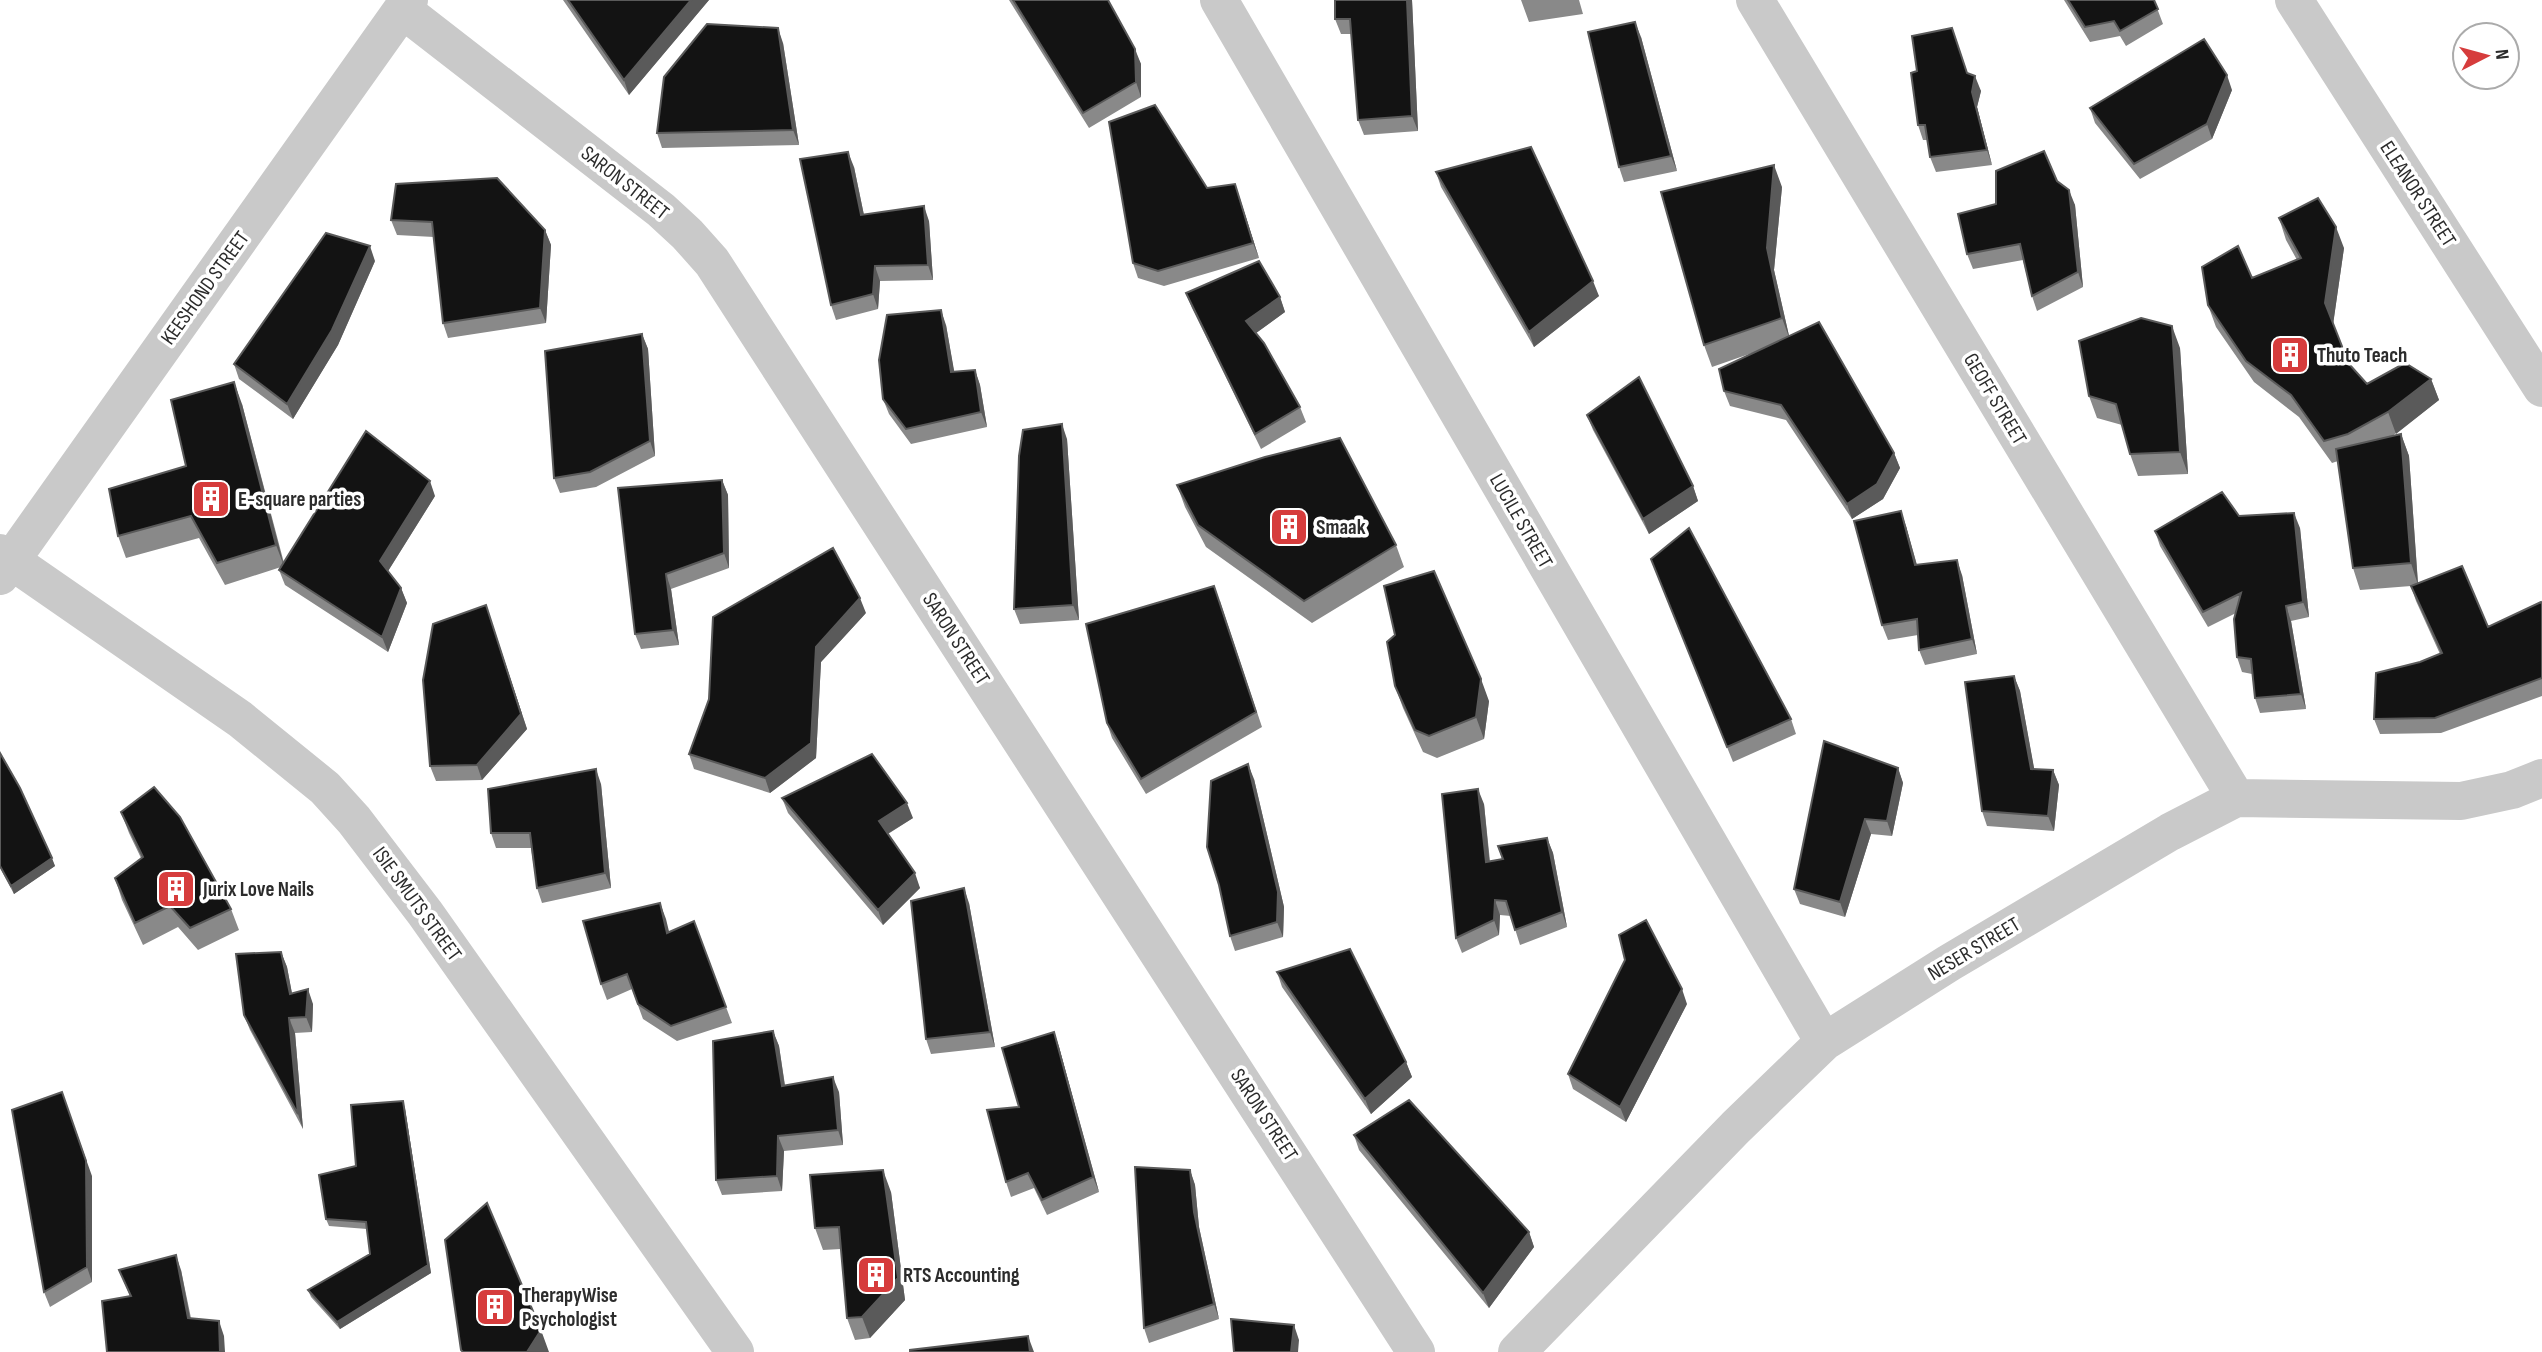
<svg xmlns="http://www.w3.org/2000/svg" width="2542" height="1352" font-family="'Sofia Sans Condensed',sans-serif">
<style>
.lines{fill:none;stroke-linecap:round;stroke-linejoin:round}
.street{stroke:#c9c9c9;stroke-width:38}
.wall{fill:#898989}
.shaded-wall{fill:#5a5a5a}
.building{fill:#131313;stroke:#5a5a5a;stroke-width:2}
.labels{text-anchor:middle;dominant-baseline:central;stroke-width:7;stroke-linejoin:round;paint-order:stroke}
.street-label{font-size:21px;fill:#2c2c2c;stroke:#fff}
.poi-label{font-size:21px;font-weight:bold;fill:#2c2c2c;stroke:#fff;text-anchor:start}
</style>
<rect width="100%" height="100%" fill="#fff"/>
<g class="lines">
<path class="street" d="M1219 0 1824 1042
M1755 0 2236 798
M2294 0 2542 388
M403 10 661 210 687 234 712 262 1416 1352
M0 553 240 719 325 788 354 820 425 913 735 1352
M0 576 409 0
M1517 1352 1736 1127 1824 1042 1949 963 2170 832 2236 798 2461 801 2512 790 2542 778"/>
</g>
<path class="wall" d="M563 0H709L629 95Z
M1009 0H1108L1141 64V97L1089 128Z
M1335 0H1412L1418 131 1364 135 1358 120 1351 34H1341L1335 19Z
M1521 0H1579L1583 14 1529 22Z
M2064 0H2154L2163 24 2126 46 2120 36 2090 42Z
M1641 37 1677 171 1624 182 1619 167Z
M783 43 799 145 662 148 657 133Z
M1968 73 1981 91 1977 107 1992 165 1936 172 1930 157 1927 140H1923L1918 125Z
M2232 90 2212 139 2140 179 2095 123 2090 108Z
M854 167 864 215 929 221 933 280 880 281 878 309 836 320 831 305Z
M1436 172 1599 296 1534 347 1441 187Z
M2057 181 2075 205 2083 287 2037 311 2032 296 2023 260 1973 269 1967 254 1996 204Z
M396 184 545 230 551 245 546 323 448 338 443 323 434 237 397 235 391 220Z
M1782 187 1774 270 1789 336 1894 453 1900 468 1883 499 1852 519 1786 420 1730 406 1724 391 1755 352 1712 367 1704 345Z
M1207 188 1240 199 1259 258 1164 286 1138 278 1133 263Z
M2279 218 2344 248 2333 324 2349 364 2367 384 2431 379 2439 400 2391 437 2401 434 2409 456 2418 583 2488 627 2542 603V696L2441 733 2380 734 2374 719 2420 662 2440 654 2416 601 2411 586 2360 590 2353 568 2338 461 2332 463 2299 417 2254 382 2216 327 2208 305 2252 278 2297 260 2286 240Z
M375 261 338 345 293 419 239 379 234 364Z
M1186 293 1280 297 1285 312 1256 333 1300 407 1306 422 1261 449 1192 308Z
M946 325 954 372 975 370 980 385 987 427 911 444 889 414 883 399Z
M642 334 648 349 655 456 596 487 560 493 554 478Z
M2180 348 2188 474 2138 476 2130 454 2122 425 2097 418 2089 396Z
M242 404 284 563 435 496 388 571 401 588 407 603 388 652 285 585 279 570 281 567 225 585 199 538 126 558 118 536 186 466Z
M1587 415 1693 486 1698 501 1649 534 1593 430Z
M1067 439 1079 620 1020 624 1014 609Z
M722 480 728 495 729 568 671 589 679 645 641 649 635 634 618 488Z
M1177 485 1396 545 1404 567 1312 623 1206 547 1185 507Z
M2239 516 2300 528 2309 617 2291 621 2306 709 2260 713 2255 698 2252 674 2242 672 2237 657 2236 613 2208 627 2160 546 2155 531Z
M1906 526 1917 565 1962 575 1977 654 1925 665 1919 650 1918 635 1888 640 1882 625Z
M1651 559 1791 719 1796 734 1733 762Z
M1220 601 1262 727 1146 794 1112 738 1107 723Z
M486 605 527 729 482 780 436 781 430 766Z
M866 613 821 662 816 758 770 793 694 769 689 754Z
M2014 676 2020 691 2034 769 2053 770 2059 785 2054 831 1987 826 1982 811Z
M1395 686 1489 701 1484 739 1437 758 1423 752 1403 708Z
M0 753 55 866 14 894 0 868Z
M1898 768 1903 783 1892 836 1871 834 1845 917 1800 904 1794 889Z
M1254 779 1284 907 1283 937 1235 951 1230 936Z
M601 784 611 888 542 903 537 888 531 848H496L491 833Z
M782 798 913 818 888 834 920 888 883 925 788 813Z
M1484 804 1490 861 1502 859 1498 846 1547 838 1553 853 1567 927 1520 945 1511 916 1500 915 1499 935 1462 953 1456 938Z
M121 812 231 909 239 930 198 950 178 927 143 945 122 900 115 878 141 858 129 833Z
M660 903 669 933 694 921 732 1023 677 1041 643 1019 632 989 607 1000 601 984Z
M969 903 995 1047 931 1054 926 1039Z
M281 952 287 967 292 994 313 1004 312 1032 295 1033 303 1129 250 1030 244 1015Z
M1277 972 1406 1062 1412 1077 1371 1114 1282 987Z
M1687 1004 1626 1122 1573 1089 1568 1074Z
M773 1031 779 1046 785 1085 839 1092 843 1145 784 1151 782 1191 722 1195 716 1180Z
M1054 1032 1059 1047 1099 1192 1047 1215 1034 1188 1011 1197 1006 1182 1019 1107Z
M405 1109 431 1273 340 1329 311 1297 308 1290 370 1254 367 1229 329 1226 326 1219 356 1166Z
M1354 1135 1529 1232 1534 1247 1489 1308 1359 1150Z
M1190 1170 1195 1185 1199 1227 1219 1319 1149 1343 1144 1328Z
M92 1176V1282L50 1307 44 1292Z
M891 1192 905 1300 870 1338 855 1340 847 1318 841 1249 823 1250 815 1228Z
M119 1270H181L191 1318 224 1336 130 1296Z"/>
<path class="shaded-wall" d="M691 0H709L629 95 624 80Z
M1407 0H1412L1418 131 1412 116Z
M1635 22 1641 37 1677 171 1671 156Z
M778 28 783 43 799 145 793 130Z
M1135 49 1141 64V97L1136 82Z
M2227 75 2232 90 2212 139 2207 124Z
M1975 76 1981 91 1977 107 1992 165 1987 150 1972 92Z
M848 152 854 167 867 230 861 215Z
M1774 165 1782 187 1774 270 1790 340 1782 318 1767 248Z
M1235 184 1240 199 1259 258 1253 243Z
M2069 190 2075 205 2083 287 2078 272Z
M924 206 929 221 933 280 928 265Z
M2336 227 2344 248 2333 325 2325 303Z
M545 230 551 245 546 323 540 308Z
M370 246 375 261 338 345 293 419 287 404Z
M875 266 880 281 878 309 873 294Z
M1593 281 1599 296 1534 347 1529 332Z
M1280 297 1285 312 1252 336 1246 321Z
M941 310 946 325 957 387 951 372Z
M2172 326 2180 348 2188 474 2180 452Z
M642 334 648 349 655 456 650 441Z
M975 370 980 385 987 427 981 412Z
M2431 379 2439 400 2396 434 2388 412Z
M234 382 242 404 284 566 276 545Z
M1062 424 1067 439 1079 620 1073 605Z
M2401 434 2409 456 2418 585 2411 563Z
M1894 453 1900 468 1883 499 1852 519 1847 504Z
M722 480 728 495 729 568 724 553Z
M430 481 435 496 385 576 380 561Z
M1693 486 1698 501 1649 534 1643 519Z
M1901 511 1906 526 1921 580 1915 565Z
M2294 513 2300 528 2309 617 2303 602Z
M1957 560 1962 575 1977 654 1972 639Z
M666 574 671 589 679 645 673 630Z
M401 588 407 603 388 652 382 637Z
M860 598 866 613 821 662 816 758 770 793 765 778 816 647Z
M486 605 527 729 482 780 477 765Z
M2286 606 2291 621 2306 709 2301 694Z
M2014 676 2020 691 2037 784 2031 769Z
M1481 679 1489 701 1484 739 1476 717Z
M1248 764 1254 779 1284 907 1283 937 1277 922Z
M1898 768 1903 783 1892 836 1887 821Z
M596 769 601 784 611 888 605 873Z
M2053 770 2059 785 2054 831 2048 816Z
M1478 789 1484 804 1491 877 1486 862Z
M907 803 913 818 884 836 879 821Z
M1865 819 1871 834 1845 917 1840 902Z
M1547 838 1553 853 1567 927 1562 912Z
M52 858 55 866 14 894 11 886Z
M915 873 920 888 883 925 878 910Z
M964 888 969 903 995 1047 990 1032Z
M1495 900 1500 915 1499 935 1494 920Z
M660 903 666 919 673 948 667 933Z
M281 952 287 967 295 1009 290 994Z
M308 989 313 1004 312 1032 306 1017Z
M1682 989 1687 1004 1626 1122 1620 1107Z
M289 1018 295 1033 303 1129 298 1114Z
M773 1031 779 1046 787 1101 782 1086Z
M1054 1032 1059 1047 1099 1192 1093 1177Z
M1406 1062 1412 1077 1371 1114 1365 1099Z
M833 1077 839 1092 843 1145 838 1130Z
M62 1092 92 1176V1282L87 1267Z
M403 1101 405 1109 431 1273 340 1329 337 1322 428 1265Z
M778 1136 784 1151 782 1191 777 1176Z
M883 1170 891 1192 905 1300 870 1338 862 1317Z
M1190 1170 1195 1185 1199 1227 1219 1319 1214 1304 1194 1212Z
M1529 1232 1534 1247 1489 1308 1483 1293Z
M176 1255 181 1270 193 1333 188 1318Z
M219 1321 224 1336 225 1352H220Z
M1294 1325 1299 1340 1298 1352H1291Z
M541 1330 549 1352H527Z
M1028 1336 1034 1352H1030Z"/>
<path class="building" d="M568 0H691L624 80Z
M1013 0H1108L1135 49 1136 82 1083 113Z
M1335 0H1407L1412 116 1358 120 1350 19H1335Z
M2068 0H2154L2158 9 2120 31 2114 21 2085 27Z
M1635 22 1671 156 1619 167 1588 32Z
M707 24 778 28 793 130 657 133 664 77Z
M1952 28 1967 73 1975 76 1972 92 1987 150 1930 157 1925 125H1918L1911 73 1917 71 1912 36Z
M2204 39 2227 75 2207 124 2134 164 2090 108Z
M1155 105 1207 188 1235 184 1253 243 1158 271 1133 263 1109 122Z
M1531 147 1593 281 1529 332 1436 172Z
M2044 151 2057 181 2069 190 2078 272 2032 296 2020 244 1967 254 1958 214 1996 204V171Z
M848 152 861 215 924 206 928 265 875 266 873 294 831 305 800 159Z
M1774 165 1767 248 1782 318 1704 345 1661 192Z
M497 178 545 230 540 308 443 323 432 222 391 220 396 184Z
M2318 198 2336 227 2325 303 2349 364 2367 384 2405 363 2431 379 2388 412 2348 434 2324 441 2291 395 2246 361 2208 305 2202 267 2238 246 2252 278 2301 258 2279 218Z
M326 233 370 246 332 330 287 404 234 364Z
M1259 261 1280 297 1246 321 1264 343 1300 407 1255 434 1186 293Z
M941 310 951 372 975 370 981 412 906 429 883 399 879 360 887 315Z
M2141 318 2172 326 2180 452 2130 454 2116 404 2089 396 2079 341Z
M1819 322 1894 453 1877 484 1847 504 1781 405 1724 391 1719 369Z
M642 334 650 441 590 472 554 478 545 351Z
M1639 377 1693 486 1643 519 1587 415Z
M234 382 276 545 217 563 191 516 118 536 109 489 186 466 171 400Z
M1062 424 1073 605 1014 609 1019 456 1023 430Z
M366 431 430 481 380 561 401 588 382 637 279 570Z
M2401 434 2411 563 2353 568 2336 449Z
M1340 438 1396 545 1304 601 1198 525 1177 485 1265 457Z
M722 480 724 553 666 574 673 630 635 634 618 488Z
M2222 492 2239 516 2294 513 2303 602 2286 606 2301 694 2255 698 2251 659 2237 657 2234 619 2241 593 2203 612 2155 531Z
M1901 511 1915 565 1957 560 1972 639 1919 650 1917 619 1882 625 1854 521Z
M1689 528 1791 719 1727 747 1651 559Z
M833 548 860 598 816 647 811 743 765 778 689 754 709 699 713 617Z
M2462 566 2488 627 2541 602 2542 603V678L2435 718 2374 719 2376 673 2420 662 2442 653 2411 586Z
M1434 571 1481 679 1476 717 1429 736 1415 730 1395 686 1387 642 1395 635 1384 586Z
M1214 586 1256 712 1141 779 1107 723 1086 624Z
M486 605 521 714 477 765 430 766 423 680 433 624Z
M2014 676 2031 769 2053 770 2048 816 1982 811 1965 682Z
M1824 741 1898 768 1887 821 1865 819 1840 902 1794 889Z
M0 753 20 788 52 858 11 886 0 866Z
M872 754 907 803 879 821 915 873 878 910 782 798Z
M1248 764 1278 892 1277 922 1230 936 1219 885 1207 847 1211 781Z
M596 769 605 873 537 888 530 833H491L488 789Z
M154 787 180 817 231 909 190 928 170 906 135 923 115 878 143 857 121 812Z
M1478 789 1486 862 1503 859 1498 846 1547 838 1562 912 1515 930 1506 901 1495 900 1494 920 1456 938 1442 794Z
M964 888 990 1032 926 1039 911 901Z
M660 903 667 933 694 921 726 1007 671 1026 638 1004 627 974 601 984 583 921Z
M1646 920 1682 989 1620 1107 1568 1074 1625 960 1619 935Z
M1350 949 1406 1062 1365 1099 1277 972Z
M281 952 290 994 308 989 306 1017 289 1018 298 1114 244 1015 236 954Z
M773 1031 782 1086 833 1077 838 1130 778 1136 777 1176 716 1180 713 1041Z
M1054 1032 1093 1177 1042 1200 1028 1173 1006 1182 987 1110 1019 1107 1002 1048Z
M62 1092 86 1161 87 1267 44 1292 12 1110Z
M1409 1100 1529 1232 1483 1293 1354 1135Z
M403 1101 428 1265 337 1322 308 1290 370 1254 366 1222 326 1219 319 1175 356 1166 351 1105Z
M1135 1167 1190 1170 1194 1212 1214 1304 1144 1328Z
M883 1170 898 1278 862 1317 847 1318 839 1227 815 1228 810 1175Z
M487 1203 541 1330 527 1352H463L461 1350 445 1240Z
M176 1255 188 1318 219 1321 220 1352H107L102 1301 131 1296 119 1270Z
M1231 1319 1294 1325 1291 1352H1234Z
M1028 1336 1030 1352H910V1350Z"/>
<defs>
<symbol id="building-square" viewBox="-11 -11 22 22"><rect x="-9" y="-9" width="18" height="18" rx="4" fill="#d63c3c" stroke="#fff"/><path d="M-4-6H4V6H1V3H-1V6H-4ZM-2.5-4.3h1.7v1.8h-1.7ZM.8-4.3h1.7v1.8H.8ZM-2.5-1h1.7V.8h-1.7ZM.8-1h1.7V.8H.8Z" fill="#fff"/></symbol>
</defs>
<g fill-rule="evenodd">
<use href="#building-square" x="2268" y="333" width="44" height="44"/>
<use href="#building-square" x="189" y="477" width="44" height="44"/>
<use href="#building-square" x="1267" y="505" width="44" height="44"/>
<use href="#building-square" x="154" y="867" width="44" height="44"/>
<use href="#building-square" x="854" y="1253" width="44" height="44"/>
<use href="#building-square" x="473" y="1285" width="44" height="44"/>
</g>
<g class="labels">
<g class="street-label">
<text transform="translate(625 183) rotate(38)">SARON STREET</text>
<text transform="translate(2418 194) rotate(57)">ELEANOR STREET</text>
<text transform="translate(205 288) rotate(-54)">KEESHOND STREET</text>
<text transform="translate(1995 399) rotate(59)">GEOFF STREET</text>
<text transform="translate(1521 521) rotate(60)">LUCILE STREET</text>
<text transform="translate(956 639) rotate(57)">SARON STREET</text>
<text transform="translate(417 904) rotate(54)">ISIE SMUTS STREET</text>
<text transform="translate(1974 949) rotate(-31)">NESER STREET</text>
<text transform="translate(1264 1115) rotate(57)">SARON STREET</text>
</g>
<g class="poi-label">
<text x="2317" y="355">Thuto Teach</text>
<text x="238" y="499">E-square parties</text>
<text x="1316" y="527">Smaak</text>
<text x="203" y="889">Jurix Love Nails</text>
<text x="903" y="1275">RTS Accounting</text>
<text x="522" y="1295">TherapyWise<tspan x="522" dy="24">Psychologist</tspan></text>
</g>
</g>
<g transform="translate(2486 56) rotate(84)"><circle r="33" fill="#ffffff" stroke="#ababab" stroke-width="2"/>
<path d="M0-5L12 26L0 18L-12 26Z" fill="#d63c3c"/>
<text y="-10" font-size="19" font-weight="bold" text-anchor="middle" fill="#2c2c2c">N</text>
</g>
</svg>
